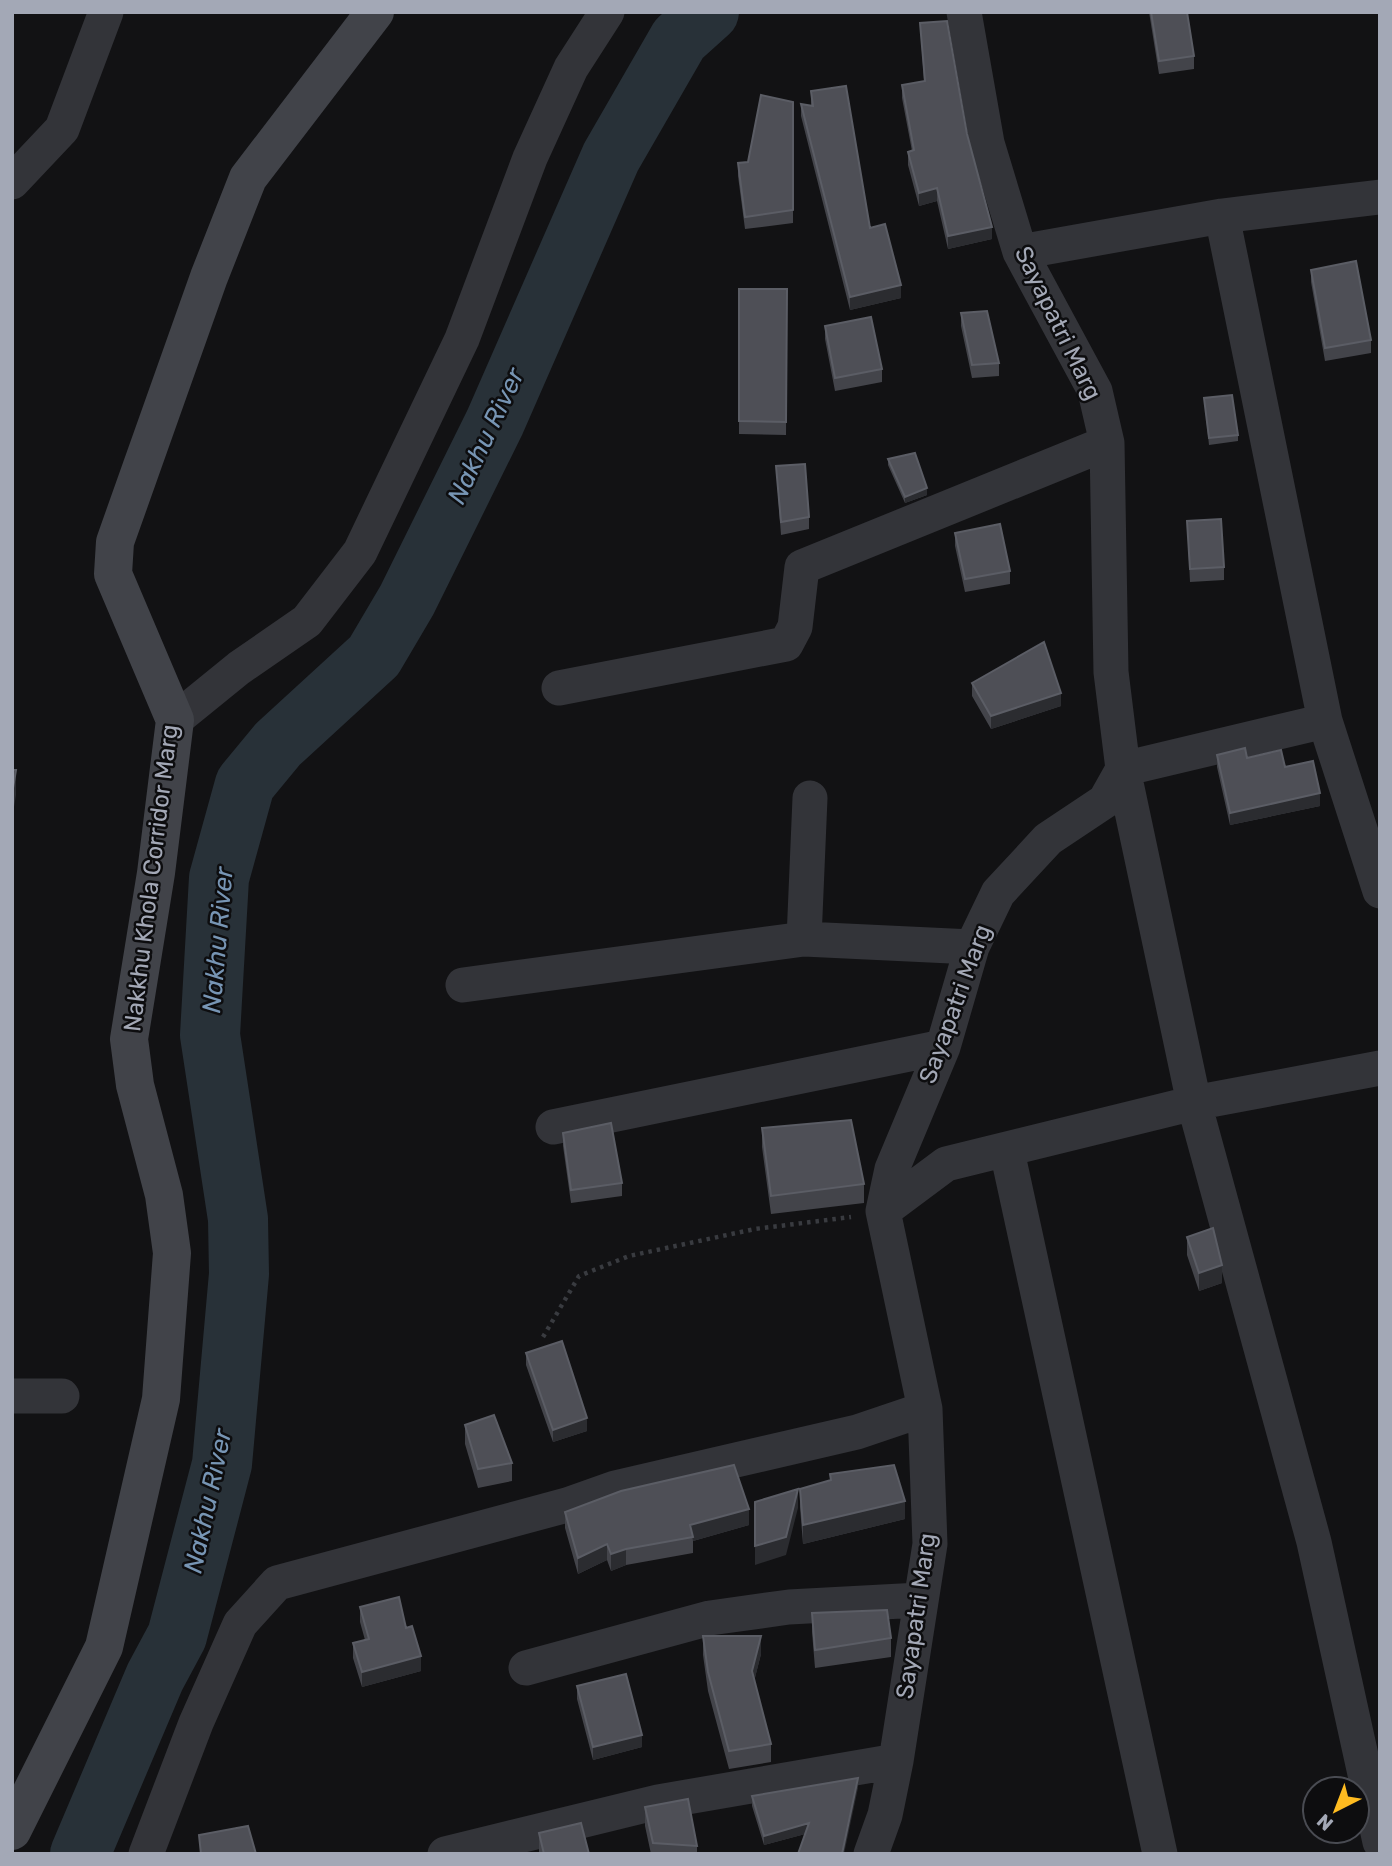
<svg xmlns="http://www.w3.org/2000/svg" width="1392" height="1866" font-family="Rubik,sans-serif">
<style>
.lines{fill:none;stroke-linecap:round;stroke-linejoin:round}
.river{stroke:#283138;stroke-width:60}
.path{stroke:#393b40;stroke-width:4.5;stroke-dasharray:3.5 5;stroke-linecap:butt}
.street{stroke:#333439;stroke-width:35}
.secondary{stroke:#414349;stroke-width:38}
.wall{fill:#43444a}
.shaded-wall{fill:#2b2c30}
.building{fill:#4e4f56;stroke:#5b5d65;stroke-width:2}
.labels{text-anchor:middle;dominant-baseline:central;stroke-width:5;stroke-linejoin:round;paint-order:stroke}
.street-label{font-size:24px;fill:#a3a8b6;stroke:#0d0d0f}
.water-label{font-size:26px;font-style:italic;fill:#7795b4;stroke:#0d0d0f}
</style>
<rect width="100%" height="100%" fill="#121214"/>
<g class="lines">
<path class="river" d="M80 1854 155 1677 177 1636 222 1464 239 1274 238 1219 210 1035 219 878 245 784 278 744 374 656 407 600 495 422 611 157 679 39 709 12"/>
<path class="path" d="M543 1337 579 1276 629 1256 755 1229 851 1217"/>
<path class="street" d="M12 182 62 129 106 12
M1222 216 1325 721 1380 891
M1020 252 1222 216 1380 197
M559 688 786 644 795 627 802 567 1107 443
M175 720 239 668 307 621 360 552 462 339 530 158 571 68 607 12
M1325 721 1123 769 1194 1103 1314 1542 1380 1842
M804 939 810 798
M463 985 804 939 972 947
M553 1127 943 1047
M1007 1151 1160 1854
M883 1211 946 1164 1194 1103 1380 1068
M12 1396H62
M526 1668 710 1618 789 1607 920 1600
M146 1854 196 1723 240 1624 277 1583 567 1505 615 1488 857 1432 925 1409
M445 1854 658 1802 896 1761
M871 1854 885 1815 896 1761 930 1544 925 1409 883 1211 892 1169 943 1047 972 947 998 893 1048 839 1105 801 1123 769 1111 672 1107 443 1095 391 1020 252 987 143 964 12"/>
<path class="secondary" d="M12 1831 104 1647 161 1399 172 1253 164 1195 135 1085 129 1039 156 873 175 720 113 574 115 542 209 277 248 178 375 12"/>
</g>
<path class="wall" d="M1149 12H1187L1194 56V69L1159 74Z
M920 23 967 134 992 239 948 249 937 201 919 206 908 165V152L912 151 902 98V85L924 81Z
M811 91 870 228 901 298 850 310 801 116V104L811 106Z
M793 102V223L745 229 738 176V163L748 162Z
M1311 270 1371 340V353L1325 361 1311 282Z
M739 289H787L786 435 739 434Z
M961 313 999 363V376L972 378 961 326Z
M825 326 882 369V382L835 391 825 339Z
M1204 398 1238 435V441L1209 445Z
M888 459 927 495 905 503 888 465Z
M776 466 809 517V529L781 535Z
M1187 521 1224 567V580L1190 582Z
M955 533 1010 571V584L965 592 955 546Z
M972 683 1061 706 991 729 972 696Z
M1217 755 1247 758 1285 767 1320 806 1230 825 1217 767Z
M762 1128 864 1184V1203L771 1214 762 1147Z
M563 1133 622 1183V1196L571 1203 563 1146Z
M1187 1237 1222 1283 1199 1291 1187 1255Z
M526 1353 587 1431 553 1442 526 1365Z
M465 1425 512 1463V1481L478 1488 465 1444Z
M830 1474 905 1519 803 1544 800 1507V1489L830 1480Z
M565 1512 749 1525 693 1541V1553L626 1565 611 1571 607 1560 578 1574 565 1528Z
M360 1607 406 1628 421 1671 362 1687 353 1658V1643L365 1640 360 1622Z
M812 1613 891 1638V1657L815 1668 812 1632Z
M703 1636 761 1654 754 1681 771 1744V1762L729 1769 708 1691 703 1655Z
M577 1686 642 1747 593 1760 577 1699Z
M858 1788 805 1834 764 1845 752 1806V1796Z
M645 1807 697 1846V1854H651L645 1826Z
M539 1833 589 1854H539Z"/>
<path class="shaded-wall" d="M937 188V201L919 206V193Z
M992 227V239L948 249V236Z
M901 285V298L850 310V297Z
M927 488V495L905 503V497Z
M1061 693V706L991 729V716Z
M16 770V795L12 819V794Z
M1320 793V806L1230 825V813Z
M1222 1265V1283L1199 1291V1273Z
M587 1418V1431L553 1442V1430Z
M798 1489V1508L786 1555 755 1565V1546Z
M905 1501V1519L803 1544V1525Z
M749 1509V1525L693 1541 690 1525Z
M607 1544V1560L578 1574V1558Z
M626 1549V1565L611 1571V1554Z
M761 1636V1654L752 1690V1671Z
M421 1656V1671L362 1687V1672Z
M642 1735V1747L593 1760V1747Z
M858 1778V1788L844 1854H842Z
M809 1823V1833L764 1845V1836Z"/>
<path class="building" d="M1151 12H1187L1194 56 1159 61Z
M947 21 967 134 992 227 948 236 937 188 919 193 908 152 914 150 902 85 925 81 920 23Z
M846 86 870 228 885 224 901 285 850 297 801 104 813 106 811 91Z
M761 95 793 102V210L745 217 738 163 748 162Z
M1356 261 1371 340 1325 348 1311 270Z
M739 289H787L786 422 739 421Z
M987 311 999 363 972 365 961 313Z
M871 317 882 369 835 378 825 326Z
M1232 395 1238 435 1209 438 1204 398Z
M915 453 927 488 905 497 888 459Z
M805 464 809 517 781 522 776 466Z
M1221 519 1224 567 1190 569 1187 521Z
M1000 524 1010 571 965 579 955 533Z
M1044 642 1061 693 991 716 972 683Z
M1245 748 1247 758 1281 750 1285 767 1313 761 1320 793 1230 813 1217 755Z
M12 770H16L12 794Z
M851 1120 864 1184 771 1196 762 1128Z
M611 1123 622 1183 571 1190 563 1133Z
M1213 1228 1222 1265 1199 1273 1187 1237Z
M562 1341 587 1418 553 1430 526 1353Z
M494 1415 512 1463 478 1469 465 1425Z
M734 1465 749 1509 690 1525 693 1537 626 1549 611 1554 607 1544 578 1558 565 1512 621 1491Z
M894 1465 905 1501 803 1525 800 1489 831 1480 830 1474Z
M798 1489 786 1537 755 1546V1502Z
M399 1597 406 1628 412 1626 421 1656 362 1672 353 1643 369 1639 360 1607Z
M887 1610 891 1638 815 1650 812 1613Z
M703 1636H761L752 1671 771 1744 729 1751 708 1672Z
M626 1674 642 1735 593 1747 577 1686Z
M858 1778 842 1854H798L809 1823 764 1836 752 1796Z
M688 1799 697 1846 653 1843 645 1807Z
M581 1823 589 1854H544L539 1833Z
M248 1826 256 1854H201L199 1835Z"/>
<g class="labels">
<g class="street-label">
<text transform="translate(1058 323) rotate(64)">Sayapatri Marg</text>
<text transform="translate(151 878) rotate(-83)">Nakkhu Khola Corridor Marg</text>
<text transform="translate(955 1004) rotate(-70)">Sayapatri Marg</text>
<text transform="translate(916 1616) rotate(-82)">Sayapatri Marg</text>
</g>
<g class="water-label">
<text transform="translate(486 436) rotate(-65)">Nakhu River</text>
<text transform="translate(218 940) rotate(-85)">Nakhu River</text>
<text transform="translate(208 1501) rotate(-78)">Nakhu River</text>
</g>
</g>
<rect width="1392" height="1866" fill="none" stroke="#a3a8b6" stroke-width="28"/>
<g transform="translate(1336 1810) rotate(222)"><circle r="33" fill="#0d0d0f" stroke="#494b52" stroke-width="2"/>
<path d="M0-5L12 26L0 18L-12 26Z" fill="#febb20"/>
<text y="-10" font-size="19" font-weight="bold" text-anchor="middle" fill="#a3a8b6">N</text>
</g>
</svg>
